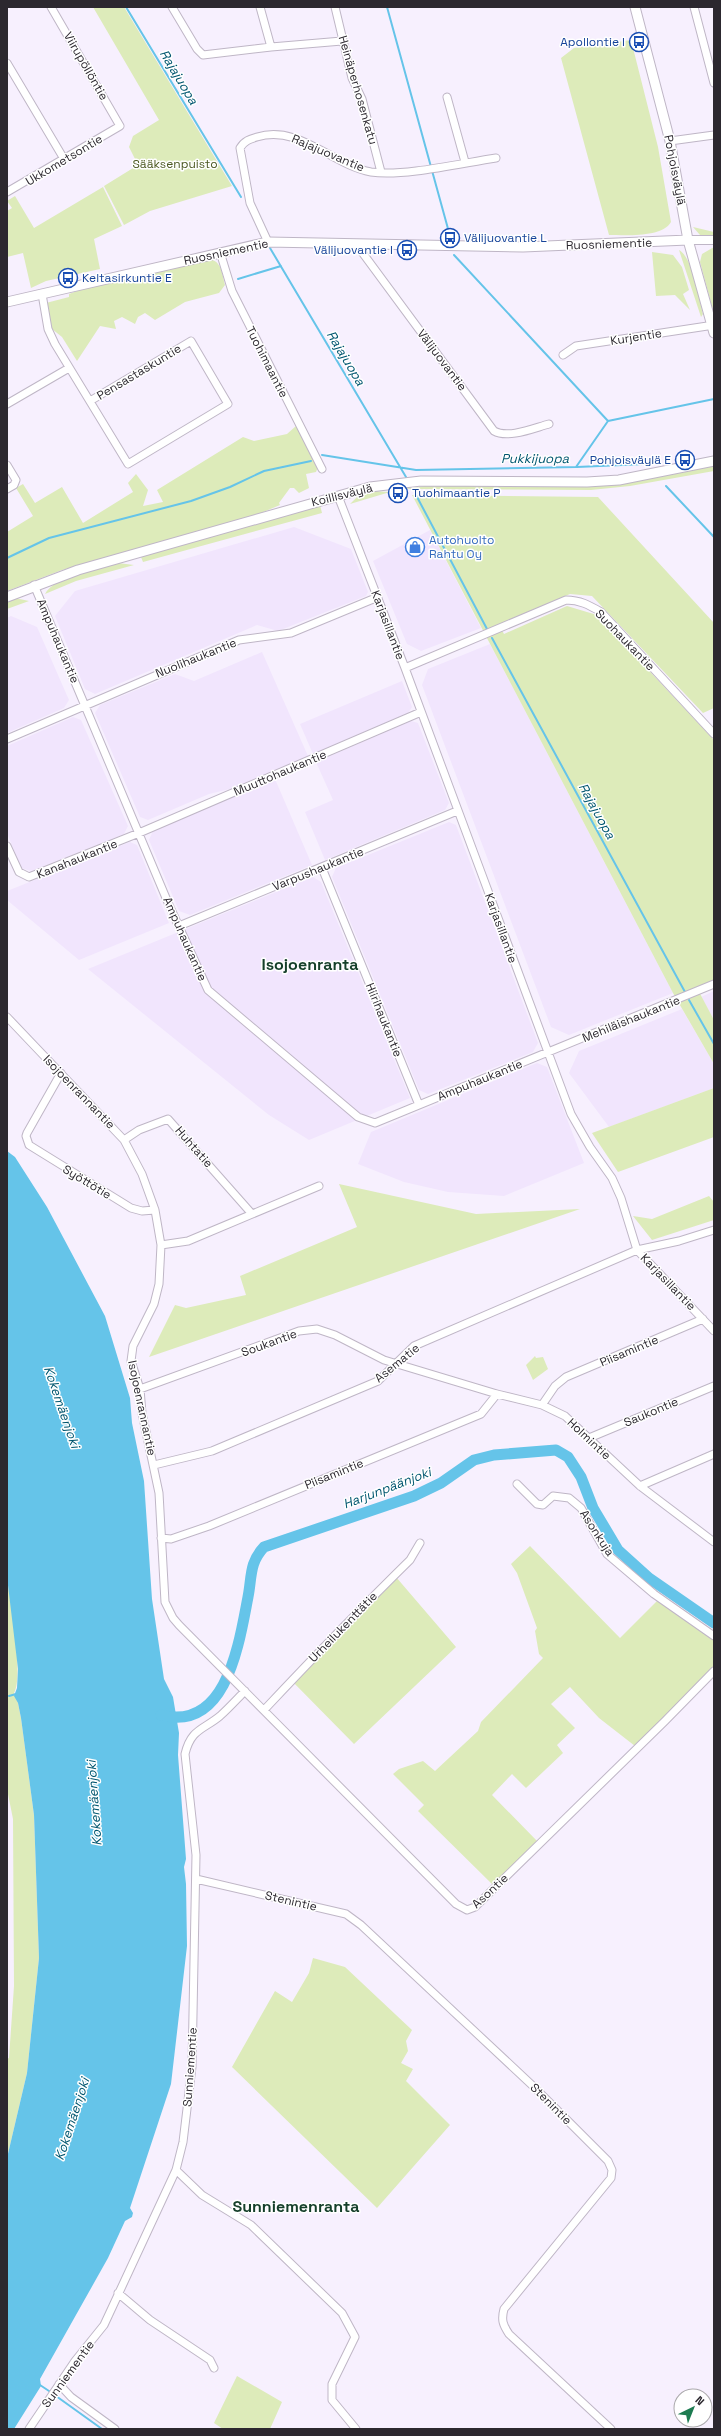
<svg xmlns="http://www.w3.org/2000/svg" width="721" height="2436" font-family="'Space Grotesk',sans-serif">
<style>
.built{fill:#f1e5fd}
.green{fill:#ddebba}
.water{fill:#65c4e9}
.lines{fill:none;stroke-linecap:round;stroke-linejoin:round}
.stream{stroke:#65c4e9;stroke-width:2}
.river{stroke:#65c4e9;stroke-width:11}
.minor-casing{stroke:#bfb6c6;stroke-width:9}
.tertiary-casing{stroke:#bfb6c6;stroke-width:10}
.secondary-casing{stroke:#bfb6c6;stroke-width:11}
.minor{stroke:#fff;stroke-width:7}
.tertiary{stroke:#fff;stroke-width:8}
.secondary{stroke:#fff;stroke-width:9}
.labels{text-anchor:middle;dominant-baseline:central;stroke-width:3;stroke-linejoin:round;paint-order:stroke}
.transit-label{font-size:12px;fill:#164399;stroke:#fff;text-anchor:end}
.street-label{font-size:12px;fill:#2c282f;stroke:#fff}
.park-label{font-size:12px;fill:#4c5921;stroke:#fff}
.shop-label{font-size:12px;fill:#366cbe;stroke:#fff;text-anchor:start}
.water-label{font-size:13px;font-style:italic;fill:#01566f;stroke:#fff}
.district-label{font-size:16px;font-weight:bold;fill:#153f2a;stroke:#fff}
</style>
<rect width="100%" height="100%" fill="#f7f0fe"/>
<path class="built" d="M294 527 351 549 368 592 366 596 278 631 257 625 95 694 85 689 55 616 75 591Z
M430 530 481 628 421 651 407 644 373 561Z
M11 616 37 627 69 700 64 708 7 733V618Z
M490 644 673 993 569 1035 551 1027 422 685 428 669Z
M262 652 308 756 230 789 209 794 148 820 140 817 95 713 100 705 175 674 194 681Z
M402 681 412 707 408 713 313 754 300 724Z
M73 717 81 720 128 826 124 834 31 871 21 868 7 833V746Z
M411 721 418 723 449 803 445 810 325 860 305 812 333 800 316 762Z
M275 779 312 865 190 915 179 911 149 840 153 831Z
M449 822 456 825 538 1043 533 1052 428 1094 419 1090 332 877 336 868Z
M130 842 137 845 169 923 79 960 7 900V891Z
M313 877 321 882 410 1098 309 1140 269 1115 88 969Z
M714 991V1020L701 997Z
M682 1009 714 1064V1088L609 1127 569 1073 579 1051Z
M537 1063 547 1067 584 1163 504 1196 448 1192 404 1182 358 1164 371 1132Z"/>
<path class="green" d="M93 7H124L232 186 150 211 124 225 104 186 138 165 129 147 133 136 159 120Z
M631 40 658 147 671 222C662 238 625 235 609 235L561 58 574 48Z
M103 187 122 226 94 239 100 269 46 281 31 288 23 253 7 257V211L12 208 7 201 15 196 34 228Z
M693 227 714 232V236L700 235Z
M714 247V314L700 262 702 254Z
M679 250C693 258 699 298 703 314L701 317Z
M652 252 673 255 682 267 689 290 683 294 690 310 675 295 656 296Z
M209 259C222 261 222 274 225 285L219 293 185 302 155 320 145 313 138 317 135 324 122 317 114 321 116 329 100 326 77 361 62 337 52 329 46 303 69 297V294L85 288Z
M296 426 318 467 316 472 306 474 309 488 299 493 294 488H290L279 503 280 505 261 513 62 570 7 591V532L33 516 16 488 23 484 35 503 62 487 83 523 133 492 128 483 136 474 148 490 143 506 163 502 157 490 243 437 254 441 287 434Z
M714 466V471L630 486 591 490 404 489C463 478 525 488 584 486 628 484 671 475 714 466Z
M372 491 390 492 350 504 357 497Z
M412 495 598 497 714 623V708L703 713 592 596 570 594 499 625 504 634 567 606 597 615 714 740V981L697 988 714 1020V1064L673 993Z
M320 505 322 513 143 562 141 557Z
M118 563 134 565 76 581 45 594C53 577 101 568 118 563Z
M15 598 29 601 7 609V602Z
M714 1088V1137L618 1172 592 1133Z
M339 1184 476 1214 580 1209 149 1357 175 1305 186 1308 246 1295 240 1276 357 1227Z
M709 1196 714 1202V1220L652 1240 633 1216 652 1219Z
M535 1356 536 1358 543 1357 548 1369 533 1380 526 1365Z
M530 1546 620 1638 658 1600 714 1640V1668L635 1746 599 1718 570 1687 551 1704 575 1728 557 1745 563 1753 526 1788 512 1774 492 1795 538 1842 493 1885 418 1811 424 1805 393 1774 399 1769 423 1761 435 1771 478 1731 481 1722 543 1658 539 1654 535 1631 537 1628 517 1573 511 1564Z
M7 1577C10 1600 24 1676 14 1693L18 1703 21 1718 34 1815 39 1958 27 2073 7 2158V2059L9 2058 14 1986 13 1819 7 1789Z
M396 1577 456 1647 354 1744 290 1679Z
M313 1958 345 1967 412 2030 406 2041 408 2051 401 2063 413 2069 406 2081 450 2125 377 2208 232 2067 275 1991 292 2002 309 1973Z
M237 2376 282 2402 270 2429H223L214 2423Z"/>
<path class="water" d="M7 1151 15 1157 47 1207 105 1316 130 1398 132 1423 144 1481 152 1599 164 1679 173 1697 179 1733 178 1755 186 1859 184 1867 186 1884 187 1946 171 2084 130 2208 133 2213 132 2217 125 2221 108 2258 40 2379 41 2386 14 2429H7V2158L27 2073 39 1958 34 1815 21 1718 18 1703 14 1696 17 1688 18 1669 7 1577Z"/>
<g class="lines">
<path class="stream" d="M126 7 241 197
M387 7 450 236
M270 248 406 477
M454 255 608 421
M238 279 281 266
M322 455 416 470 576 467 608 421 714 399
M577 467 645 464
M666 486 714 537
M416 495 487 629
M7 558 49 538 191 501 230 487 264 471 311 461
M492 638 685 992
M689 1000 714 1044
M9 1696 16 1694
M40 2385 49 2391
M56 2396 102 2429"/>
<path class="river" d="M161 1715C227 1732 239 1643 248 1597 252 1577 249 1563 264 1547L414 1496 441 1483 474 1460 494 1455 556 1450 568 1457 581 1477 593 1508 618 1550 649 1578 714 1623"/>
<defs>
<path id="minor" d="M172 7 197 49 203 55 271 47
M260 7 271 47 342 41
M335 7 352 78 362 99 381 172
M694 7 714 83
M7 63 64 159
M447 97 465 162
M670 141 714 135
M7 192 120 126 51 7
M268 242 250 203 240 148C244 141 250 139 257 137 299 124 332 165 371 172 403 177 462 163 496 158
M356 244 494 431C508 439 534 428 549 424
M220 252 232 291 322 469
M42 294 48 329 55 344 128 464 228 404 191 341 90 401
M563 355 576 346 714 325
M7 404 69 368
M7 465 16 480 14 485 7 489
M338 496 405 668 571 1114 590 1147 612 1178 621 1198 637 1250 714 1331
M34 585 169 905 208 990 358 1117 375 1123 714 984
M405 668 566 600C580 600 589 605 601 612L714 734
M7 739 239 640 291 633 378 597
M7 846 19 872 29 877 139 833 421 712
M322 868 419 1105
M179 926 457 811
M7 1017 124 1140 142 1174 155 1210 161 1245 159 1284 154 1304 133 1346 131 1361 140 1389 142 1413 159 1493 165 1602 173 1618 179 1625 456 1904 467 1910 475 1907 665 1721 714 1671
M61 1073 27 1133 26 1136 29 1145 131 1208 142 1211 155 1210
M124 1140 139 1130 168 1119 252 1214
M161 1245 188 1241 319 1186
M140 1389 299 1331 317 1329 335 1335 384 1360 497 1394 542 1405 565 1416 640 1486 714 1542
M542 1405 555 1386 566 1377 703 1319
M589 1438 714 1386
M154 1465 212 1451 378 1381 414 1346 637 1250 679 1241 714 1230
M517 1484 537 1504 543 1505 553 1496 569 1498 581 1508 607 1554 654 1594 714 1636
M640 1486 714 1454
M161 1538 171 1539 209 1526 481 1414 497 1394
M264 1710C312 1659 360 1609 410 1560L420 1543
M196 1879 346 1914 361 1925 534 2087 608 2161 612 2170 611 2178 504 2309C501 2320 503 2325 509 2334L611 2429
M176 2170 202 2195 251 2225 342 2313 355 2337 332 2384V2400L356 2429
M118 2293 150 2320 210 2360 214 2368
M59 2384 71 2397 115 2429
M29 2429 75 2361 104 2325 176 2170 183 2142 192 2067 196 1855 185 1754C191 1729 203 1730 220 1716 229 1708 237 1699 245 1691"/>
<path id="tertiary" d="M688 240H714"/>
<path id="secondary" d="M635 7 670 141 688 240 714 333
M7 302 268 242 523 247 688 240
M7 597 78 570 370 487 421 481 587 482 619 480 714 461"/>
</defs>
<use href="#minor" class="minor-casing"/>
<use href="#tertiary" class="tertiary-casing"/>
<use href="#secondary" class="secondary-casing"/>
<use href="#minor" class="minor"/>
<use href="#tertiary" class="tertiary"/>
<use href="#secondary" class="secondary"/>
</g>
<defs>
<symbol id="bus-ring" viewBox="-11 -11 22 22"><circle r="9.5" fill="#fff" stroke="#1a4fb4" stroke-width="1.5"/><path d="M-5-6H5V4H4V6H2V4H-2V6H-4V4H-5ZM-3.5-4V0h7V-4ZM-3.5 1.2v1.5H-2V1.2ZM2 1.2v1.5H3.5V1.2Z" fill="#1a4fb4"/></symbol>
<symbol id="shop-ring" viewBox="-11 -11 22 22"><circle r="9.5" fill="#fff" stroke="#3f7fe0" stroke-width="1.5"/><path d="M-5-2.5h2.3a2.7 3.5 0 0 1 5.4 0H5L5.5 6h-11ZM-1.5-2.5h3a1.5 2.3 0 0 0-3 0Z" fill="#3f7fe0"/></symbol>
</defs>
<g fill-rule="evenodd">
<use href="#bus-ring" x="628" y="31" width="22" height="22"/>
<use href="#bus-ring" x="439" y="227" width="22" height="22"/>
<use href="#bus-ring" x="396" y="239" width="22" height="22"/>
<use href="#bus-ring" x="57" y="267" width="22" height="22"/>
<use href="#bus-ring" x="674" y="449" width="22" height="22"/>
<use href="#bus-ring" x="387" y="482" width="22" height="22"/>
<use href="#shop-ring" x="404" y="536" width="22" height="22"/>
</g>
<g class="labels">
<g class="transit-label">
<text x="625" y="42">Apollontie I</text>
<text x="464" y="238" text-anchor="start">Välijuovantie L</text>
<text x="393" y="250">Välijuovantie I</text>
<text x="82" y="278" text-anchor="start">Keltasirkuntie E</text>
<text x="671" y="460">Pohjoisväylä E</text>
<text x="412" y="493" text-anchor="start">Tuohimaantie P</text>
</g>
<g class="street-label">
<text transform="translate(86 66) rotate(60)">Viirupöllöntie</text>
<text transform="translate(358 90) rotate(74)">Heinäperhosenkatu</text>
<text transform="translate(328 153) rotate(23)">Rajajuovantie</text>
<text transform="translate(64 160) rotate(-31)">Ukkometsontie</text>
<text transform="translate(675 170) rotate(79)">Pohjoisväylä</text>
<text transform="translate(609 244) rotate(-2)">Ruosniementie</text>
<text transform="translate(226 252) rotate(-12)">Ruosniementie</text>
<text transform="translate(636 337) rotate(-9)">Kurjentie</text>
<text transform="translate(442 360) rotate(53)">Välijuovantie</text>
<text transform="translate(267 362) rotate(63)">Tuohimaantie</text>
<text transform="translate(139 372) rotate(-31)">Pensastaskuntie</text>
<text transform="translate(342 495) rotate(-14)">Koillisväylä</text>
<text transform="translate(388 625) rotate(69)">Karjasillantie</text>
<text transform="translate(625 640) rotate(46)">Suohaukantie</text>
<text transform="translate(58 641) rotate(67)">Ampuhaukantie</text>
<text transform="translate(196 658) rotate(-22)">Nuolihaukantie</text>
<text transform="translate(280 773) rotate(-23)">Muuttohaukantie</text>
<text transform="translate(77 859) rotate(-22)">Kanahaukantie</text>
<text transform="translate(318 869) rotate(-22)">Varpushaukantie</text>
<text transform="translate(501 928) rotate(70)">Karjasillantie</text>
<text transform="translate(185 939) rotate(66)">Ampuhaukantie</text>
<text transform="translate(631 1019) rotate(-22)">Mehiläishaukantie</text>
<text transform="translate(384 1020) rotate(68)">Hiirihaukantie</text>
<text transform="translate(480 1080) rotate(-22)">Ampuhaukantie</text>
<text transform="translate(79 1092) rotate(46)">Isojoenrannantie</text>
<text transform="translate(194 1147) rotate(49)">Huhtatie</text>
<text transform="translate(87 1182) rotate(31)">Syöttötie</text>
<text transform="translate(668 1282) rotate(46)">Karjasillantie</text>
<text transform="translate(269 1343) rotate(-20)">Soukantie</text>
<text transform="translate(629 1351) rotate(-23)">Piisamintie</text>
<text transform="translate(397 1363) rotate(-39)">Asematie</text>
<text transform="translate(142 1408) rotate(78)">Isojoenrannantie</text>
<text transform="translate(651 1412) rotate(-23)">Saukontie</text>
<text transform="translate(589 1439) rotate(43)">Holmintie</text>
<text transform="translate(334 1474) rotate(-22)">Piisamintie</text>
<text transform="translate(597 1533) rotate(57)">Asonkuja</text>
<text transform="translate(343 1627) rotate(-46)">Urheilukenttätie</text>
<text transform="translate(490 1891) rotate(-43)">Asontie</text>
<text transform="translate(291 1901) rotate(13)">Stenintie</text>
<text transform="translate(190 2067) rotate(-86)">Sunniementie</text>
<text transform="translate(551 2104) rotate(45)">Stenintie</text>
<text transform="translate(68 2374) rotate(-54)">Sunniementie</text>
</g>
<g class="park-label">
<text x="175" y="164">Sääksenpuisto</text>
</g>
<g class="shop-label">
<text x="429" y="540">Autohuolto<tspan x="429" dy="14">Rahtu Oy</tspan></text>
</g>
<g class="water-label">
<text transform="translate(179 77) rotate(59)">Rajajuopa</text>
<text transform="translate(346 358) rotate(59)">Rajajuopa</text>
<text x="535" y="458">Pukkijuopa</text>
<text transform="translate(597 811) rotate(61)">Rajajuopa</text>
<text transform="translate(62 1407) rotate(71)">Kokemäenjoki</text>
<text transform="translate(387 1488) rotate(-21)">Harjunpäänjoki</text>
<text transform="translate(94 1803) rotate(-94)">Kokemäenjoki</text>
<text transform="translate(72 2119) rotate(-72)">Kokemäenjoki</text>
</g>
<g class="district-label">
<text x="310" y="964">Isojoenranta</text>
<text x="296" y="2206">Sunniemenranta</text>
</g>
</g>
<rect width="721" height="2436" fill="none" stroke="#2c282f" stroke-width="16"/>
<g transform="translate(693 2408) rotate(43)"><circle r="19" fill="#ffffff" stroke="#aba9ac"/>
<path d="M0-3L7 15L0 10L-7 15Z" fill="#1d7b51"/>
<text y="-6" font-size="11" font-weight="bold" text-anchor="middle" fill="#2c282f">N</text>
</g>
</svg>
